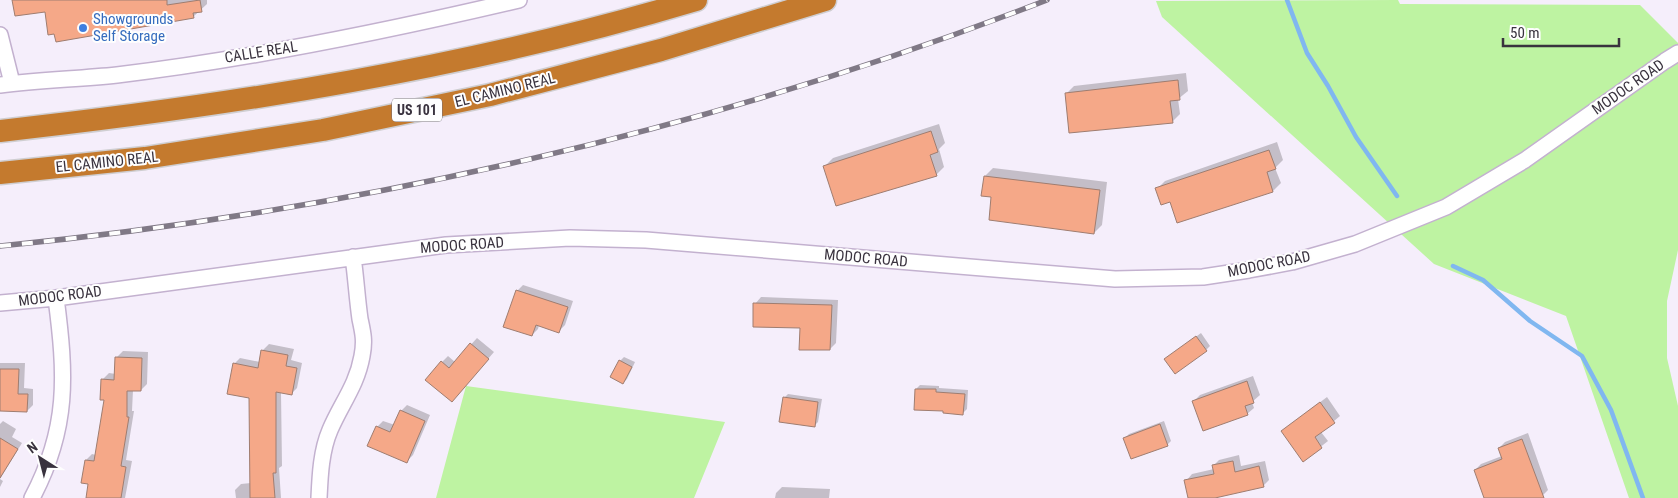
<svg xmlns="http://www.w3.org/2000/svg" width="1678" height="498" font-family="'Roboto Condensed',sans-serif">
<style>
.green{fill:#bef3a2}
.shadow{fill:#0003}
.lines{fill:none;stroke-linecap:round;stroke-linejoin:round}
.stream{stroke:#80b7f0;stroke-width:4.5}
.building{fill:#f5a888;stroke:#9f7d70}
.minor-casing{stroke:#c3b1cf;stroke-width:18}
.highway-casing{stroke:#cfced1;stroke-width:25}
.minor{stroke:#fff;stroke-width:15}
.highway{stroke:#c47a2e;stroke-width:22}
.rail-casing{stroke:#807986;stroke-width:5.5}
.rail{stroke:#fefefe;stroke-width:4;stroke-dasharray:11;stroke-linecap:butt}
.shop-dot{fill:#3f7fe0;stroke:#fefefe;stroke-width:2}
.labels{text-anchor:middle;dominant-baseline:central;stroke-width:4;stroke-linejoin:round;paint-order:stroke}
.shield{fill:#fefefe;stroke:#746f78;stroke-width:1}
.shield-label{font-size:14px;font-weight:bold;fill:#39323e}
.shop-label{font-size:15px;fill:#366cbe;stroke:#fefefe;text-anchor:start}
.street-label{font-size:15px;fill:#39323e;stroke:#fefefe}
</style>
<rect width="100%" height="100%" fill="#f5eefb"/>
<path class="green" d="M1398 0 1400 4 1640 5 1678 43V250L1667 301V358L1678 406V498H1629L1566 316 1434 264 1162 17 1156 1Z
M466 386 725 422 694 498H436Z"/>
<path class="shadow" d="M14 0H207V4L193 17 46 10Z
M1186 73 1188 91 1178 99 1180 114 1172 122 1066 94 1074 86Z
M939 124 945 143 939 149 944 167 936 175 825 166 833 158Z
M1277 142 1283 160 1275 168 1281 183 1273 191 1178 221 1171 201 1157 189 1165 181Z
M993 168 1107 182 1102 225 1094 233 993 196 985 176Z
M523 285 573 301 565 325 559 331 539 325 538 329 532 335 517 291Z
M761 297 838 300 836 343 830 349 801 327 755 304Z
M1201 333 1210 346 1206 350 1170 356Z
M477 338 494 352 452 401 442 362 448 356 455 362Z
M269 344 294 349 291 360 302 363 297 388 291 394 281 392 282 466 279 468 281 498H236L235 490 241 484 251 483V397L234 364 240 358 260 362 263 350Z
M123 351 148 352 147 384 141 390H133L132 411H134L126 460 132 461 125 498H87L90 483 86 460 92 454 96 455 105 399 102 380 109 373 116 374 117 357Z
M624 357 635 362 627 379 623 383 620 361Z
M0 363H25L24 388 33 389V405L27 411 0 410Z
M1253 376 1260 395 1252 402 1254 408 1247 414 1194 401 1200 395Z
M920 385 939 386V388L968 390 967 409 963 413 944 410 916 389Z
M788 394 822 399 818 422 814 426 784 398Z
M1327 397 1340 416 1321 432 1328 441 1304 460 1282 431Z
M407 405 430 415 413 455 407 461 377 427 383 421 395 425 401 411Z
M3 421 16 429 12 437 22 443 0 479 3 481 0 487V424Z
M1164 421 1171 441 1167 445 1125 438 1129 434Z
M1528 433 1548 490 1542 496 1536 498H1485L1475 470 1481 464 1502 456 1499 448 1505 442Z
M1239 455 1241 466 1265 461 1269 480 1263 486 1209 498H1190L1186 481 1192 474 1214 469 1213 466 1219 460Z
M782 487 830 489 829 498H775L776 493Z"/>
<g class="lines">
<path class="stream" d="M1287 0 1307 53 1328 86 1356 137 1397 196
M1453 266 1483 280 1530 321 1582 356 1611 410 1643 498"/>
</g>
<path class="building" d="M12 0H167V5L200 0 202 12 193 13 194 18 56 42 54 34 48 35 45 12 15 16Z
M1178 80 1180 100 1170 101 1173 123 1069 133 1065 93Z
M931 131 938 152 930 155 937 176 836 206 823 166Z
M1269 150 1276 169 1267 172 1273 192 1177 223 1170 202 1161 205 1155 188Z
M984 176 1100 190 1094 234 989 220 991 197 981 196Z
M516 290 568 307 559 333 536 325 532 336 503 327Z
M753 303 832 305 830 350H799L800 328 753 327Z
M1196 336 1207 351 1175 374 1164 359Z
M470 343 489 359 452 402 425 380 441 361 449 368Z
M261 350 288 355 286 366 297 368 292 395 276 392V473H273L275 498H250L249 398 227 394 233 363 258 368Z
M115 357 142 358 141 391H127V417H129L121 466 126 467 121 498H86L88 484 81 483 85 460 94 461 104 400H100L101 379 114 380Z
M619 360 632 367 623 384 610 377Z
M0 369H19L18 394H28L27 412 0 411Z
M1247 381 1254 403 1245 406 1248 415 1203 431 1192 401Z
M915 389H936V392L965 394 963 415 943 413V411L914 410Z
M783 397 818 402 815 427 779 422Z
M1320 402 1335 423 1315 437 1322 448 1303 462 1281 431Z
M400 410 425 421 407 463 367 446 376 426 390 432Z
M1160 424 1168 446 1131 459 1123 438Z
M0 438 18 449 0 478Z
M1522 439 1544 498H1484L1474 470 1502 459 1498 448Z
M1233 461 1235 472 1259 466 1264 487 1215 498H1188L1184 480 1214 474 1212 465Z"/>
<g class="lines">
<defs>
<path id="minor" d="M0 35 12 83
M0 85C39 80 78 79 117 75 252 59 387 31 519 0
M0 303 56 298 446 245 570 238 646 240 1115 279 1203 277 1249 270 1292 262 1355 244 1446 207 1525 160 1665 61 1678 53
M32 498C69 428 66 375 56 298
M319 498C320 476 321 451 330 430 341 404 357 385 362 356 365 341 363 333 360 319 357 298 356 278 353 257"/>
<path id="highway" d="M0 131C235 105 469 68 696 0
M0 173 145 158 323 130 490 95 661 50 825 0"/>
</defs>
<use href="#minor" class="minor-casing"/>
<use href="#highway" class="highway-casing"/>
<use href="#minor" class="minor"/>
<use href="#highway" class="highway"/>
<defs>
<path id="rail" d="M0 246C356 211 713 130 1047 0"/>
</defs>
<use href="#rail" class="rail-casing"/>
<use href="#rail" class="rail"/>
</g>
<circle class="shop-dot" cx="83" cy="28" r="5"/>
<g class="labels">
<rect class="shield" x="392" y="98.5" width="50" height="23" rx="4"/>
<g class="shield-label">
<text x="417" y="110">US 101</text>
</g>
<g class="shop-label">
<text x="93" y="19">Showgrounds<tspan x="93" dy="17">Self Storage</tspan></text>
</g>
<g class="street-label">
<text transform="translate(261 52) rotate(-9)">CALLE REAL</text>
<text transform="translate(1628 87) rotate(-35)">MODOC ROAD</text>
<text transform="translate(505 90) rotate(-14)">EL CAMINO REAL</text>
<text transform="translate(107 162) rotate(-6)">EL CAMINO REAL</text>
<text transform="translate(462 245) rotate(-4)">MODOC ROAD</text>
<text transform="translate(866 258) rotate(5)">MODOC ROAD</text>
<text transform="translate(1269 264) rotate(-11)">MODOC ROAD</text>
<text transform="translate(60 296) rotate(-7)">MODOC ROAD</text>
</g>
</g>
<g transform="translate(40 458) rotate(324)" stroke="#fefefe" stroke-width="4" paint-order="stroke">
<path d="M0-4L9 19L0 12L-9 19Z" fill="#39323e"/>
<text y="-8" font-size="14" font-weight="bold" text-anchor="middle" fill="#39323e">N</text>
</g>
<path d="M1503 38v8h116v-8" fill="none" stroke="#39323e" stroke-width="2.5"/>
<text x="1510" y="38" font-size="15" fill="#39323e" stroke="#fefefe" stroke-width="4" paint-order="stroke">50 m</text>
</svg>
